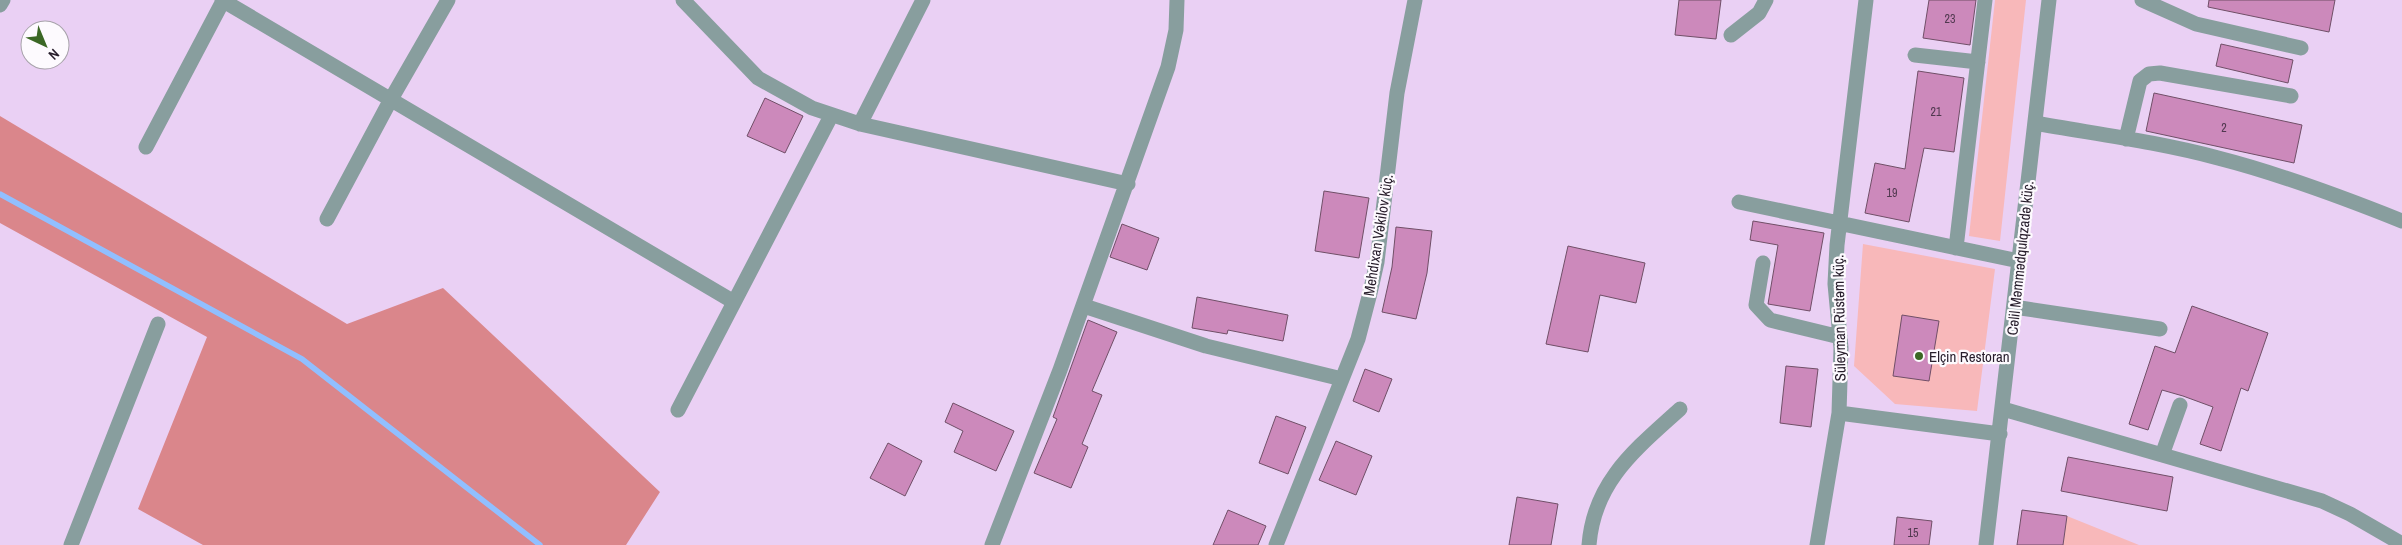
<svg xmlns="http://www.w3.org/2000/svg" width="2402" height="545" font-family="'Archivo Narrow',sans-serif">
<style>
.green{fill:#f8b8ba}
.forest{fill:#da868b}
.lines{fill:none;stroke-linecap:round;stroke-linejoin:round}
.stream{stroke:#91bfff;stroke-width:5.5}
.building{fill:#cc89bb;stroke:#704f67}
.minor{stroke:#889e9e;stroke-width:15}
.poi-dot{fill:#3b6725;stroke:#fdfafe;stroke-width:2}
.labels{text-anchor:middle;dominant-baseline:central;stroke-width:4.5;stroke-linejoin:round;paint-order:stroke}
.number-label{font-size:12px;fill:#50384f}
.street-label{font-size:15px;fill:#271d2b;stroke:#fdfafe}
.poi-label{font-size:15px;fill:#271d2b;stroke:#fdfafe;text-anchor:start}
</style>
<rect width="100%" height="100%" fill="#ead0f4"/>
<path class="green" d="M1995 0H2026L2000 241 1969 236Z
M1863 244 1995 269 1977 411 1895 404 1854 366Z
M2067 516 2139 545H2063Z"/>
<path class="forest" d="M0 116 347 324 443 288 660 492 626 545H203L138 509 207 337 0 223Z"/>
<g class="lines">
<path class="stream" d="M0 194 302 359 540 545"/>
</g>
<path class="building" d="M1679 0H1721L1716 39 1675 35Z
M1929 0H1976L1970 45 1923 38Z
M2209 0H2335L2329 32 2208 7Z
M2221 44 2293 60 2288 83 2216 66Z
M1918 71 1964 78 1954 152 1924 148 1909 222 1865 213 1875 163 1905 169Z
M2154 93 2302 125 2294 163 2146 131Z
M765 98 803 116 785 153 747 136Z
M1324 191 1369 198 1359 258 1315 251Z
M1753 221 1824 233 1810 311 1768 304 1778 245 1750 240Z
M1122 224 1159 238 1147 270 1110 257Z
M1396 227 1432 231 1427 273 1416 319 1382 312 1392 267Z
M1568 246 1645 263 1636 303 1600 295 1588 352 1546 344Z
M1197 297 1288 315 1283 341 1228 330 1227 334 1192 328Z
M2192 306 2268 333 2248 391 2241 388 2221 451 2200 444 2213 407 2183 396 2162 390 2148 430 2129 424 2155 346 2175 353Z
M1902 315 1939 321 1929 381 1893 376Z
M1088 320 1117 332 1092 391 1102 395 1082 444 1088 447 1071 488 1034 473 1057 419 1053 417Z
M1786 366 1818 369 1811 427 1780 423Z
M1365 369 1392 379 1379 412 1353 401Z
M953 403 1014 431 996 471 954 452 963 431 945 422Z
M1276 416 1306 427 1288 474 1259 463Z
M1336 441 1372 456 1356 495 1319 480Z
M888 443 922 461 905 496 870 478Z
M2068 457 2173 477 2167 511 2061 491Z
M1517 497 1558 504 1551 545H1509Z
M1228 510 1266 526 1258 545H1213Z
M2022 510 2067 516 2063 545H2017Z
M1897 517 1932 521 1929 545H1894Z"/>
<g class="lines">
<path class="minor" d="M222 0 734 302
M683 0 758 78 812 108 860 124 1128 184
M2142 0 2196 24 2301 48
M0 5 3 0
M1731 35 1759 13 1766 0
M1915 55 1978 62
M2035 123C2096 134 2158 142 2218 158 2281 174 2342 197 2402 221
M860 124 923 0
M2126 139 2140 81 2149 74 2160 73 2291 96
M146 147 223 1
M1739 202 2019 261
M327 219 390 101 448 0
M1956 248 1985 0
M1763 263 1756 305 1770 320 1840 337
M1084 306 1206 346 1342 379
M2014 307 2160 329
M2003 409 2322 501 2350 514 2402 544
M678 410 831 116
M1839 413 2000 434
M2162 455 2180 405
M71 545 158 324
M992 545 1060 370 1168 67 1176 30 1177 0
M1276 545 1358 339 1370 293 1377 262 1397 93 1415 0
M1589 545C1594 481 1636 449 1680 409
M1817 545 1839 413 1841 348 1835 284 1837 245 1866 0
M1986 545 2049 0"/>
</g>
<circle class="poi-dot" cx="1919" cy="356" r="5"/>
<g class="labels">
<g class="number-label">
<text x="1950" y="19">23</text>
<text x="1936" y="112">21</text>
<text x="2224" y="128">2</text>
<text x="1892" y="193">19</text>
<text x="1913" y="533">15</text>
</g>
<g class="street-label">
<text transform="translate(1378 235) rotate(-81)">Mehdixan Vəkilov küç.</text>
<text transform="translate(2020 258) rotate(-84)">Cəlil Məmmədqulqzadə küç.</text>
<text transform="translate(1839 318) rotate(-91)">Süleyman Rüstəm küç.</text>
</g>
<g class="poi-label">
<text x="1929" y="356">Elçin Restoran</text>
</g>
</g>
<g transform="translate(45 45) rotate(136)"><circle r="24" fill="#fdfafe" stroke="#a7a2aa"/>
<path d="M0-4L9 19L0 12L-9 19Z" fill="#3b6725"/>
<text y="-8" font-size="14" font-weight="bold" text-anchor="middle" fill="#271d2b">N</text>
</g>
</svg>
